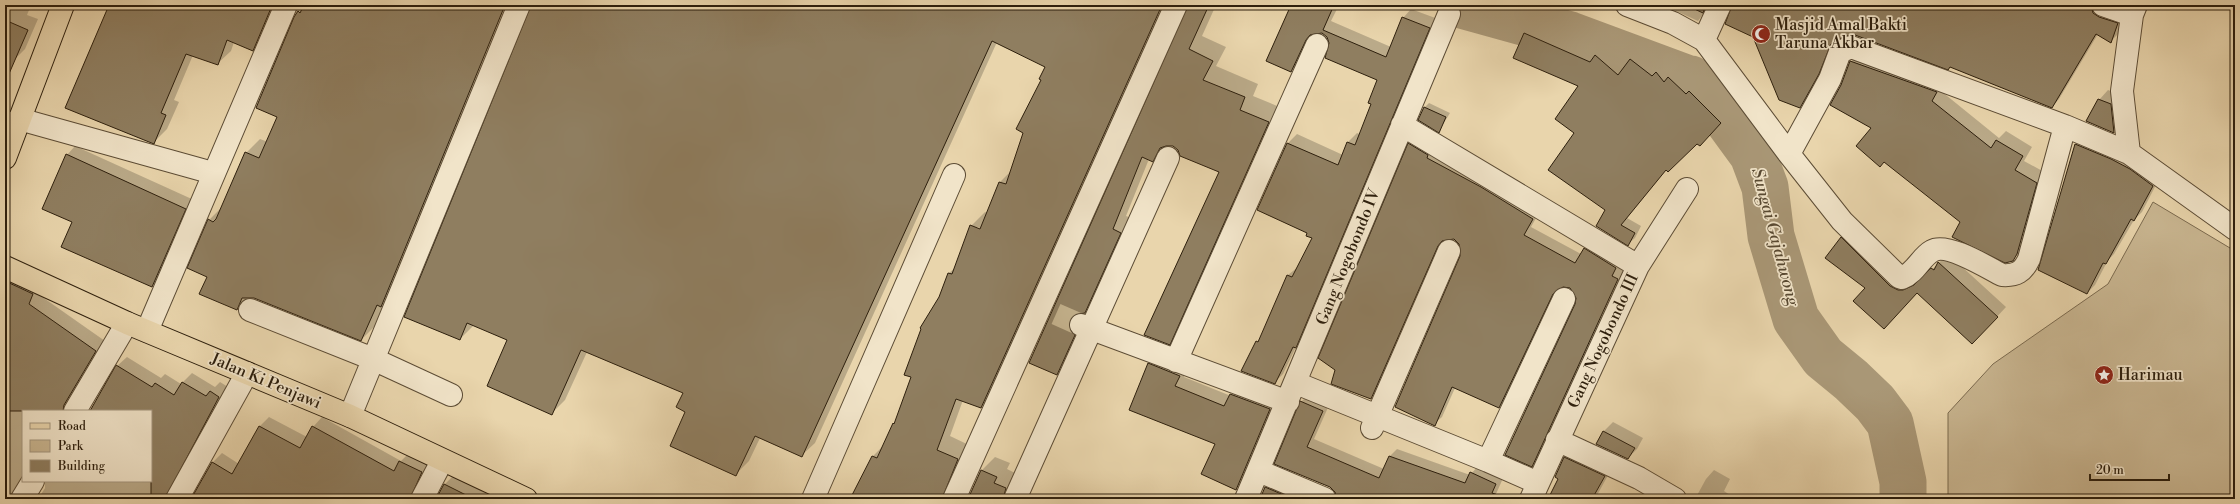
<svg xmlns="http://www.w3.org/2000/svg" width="2240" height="504" font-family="'Libre Bodoni',serif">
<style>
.green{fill:#c9b691;stroke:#7b6a4f}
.shadow{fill:#0003;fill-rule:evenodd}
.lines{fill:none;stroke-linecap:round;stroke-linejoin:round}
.river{stroke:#a99776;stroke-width:47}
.building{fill:#8f7e60;stroke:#2d1f0d}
.minor-tunnel{stroke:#c3b18c;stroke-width:22;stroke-dasharray:22 11;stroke-linecap:butt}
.minor-casing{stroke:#5c4c35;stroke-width:24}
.major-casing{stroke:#2d1f0d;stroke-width:24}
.minor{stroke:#f1e4c9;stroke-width:22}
.major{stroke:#e9d5ac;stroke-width:22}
.labels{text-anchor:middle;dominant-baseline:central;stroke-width:3.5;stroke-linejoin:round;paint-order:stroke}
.poi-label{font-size:16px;fill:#2d1f0d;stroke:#f1e4c9;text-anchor:start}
.street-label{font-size:16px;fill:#2d1f0d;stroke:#f1e4c9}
.water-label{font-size:17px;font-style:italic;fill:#584932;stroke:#f1e4c9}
</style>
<rect width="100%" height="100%" fill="#e9d5ac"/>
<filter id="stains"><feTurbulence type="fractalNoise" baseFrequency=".005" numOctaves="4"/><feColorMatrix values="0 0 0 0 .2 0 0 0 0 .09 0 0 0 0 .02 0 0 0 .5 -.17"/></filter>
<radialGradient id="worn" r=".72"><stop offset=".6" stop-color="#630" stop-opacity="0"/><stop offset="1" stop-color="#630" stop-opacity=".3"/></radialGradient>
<path class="green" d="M2153 202 2235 251V499H1948V413L1993 364 2108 284Z"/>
<path class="shadow" d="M5 5H31L27 15 38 19 25 49 14 60 5 56Z
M110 5H280L266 36 253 50 234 42 231 51 217 64 193 55 174 100 179 102 167 129 154 142Z
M299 5H513L375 326 361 340 254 297H249L236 309 208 276 209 220 223 206 246 153 260 139 268 142 279 117 257 107Z
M531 5H1171L994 394 981 407 963 400 950 436 971 446 962 497 969 498 982 470 995 457 1010 463 1007 469 1019 475V499H853L873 456 884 445 897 421 940 298 949 273 956 267 971 226 985 212 987 213 1000 182 1011 171 1046 66 997 42 815 443 801 456 760 438 749 461 735 475 686 411 684 393 587 352 565 400 551 414 508 340 474 325 460 339 532 10ZM977 227 985 230 977 229Z
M1189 5H1216L1202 36 1226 47 1216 66 1258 84 1253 96 1282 108 1183 330 1169 343 1220 172 1181 155 1174 146 1167 145 1152 161 1149 159 1126 216 1134 219 1098 298 1081 313 1088 321 1070 361 1057 374 1030 363Z
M1292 5H1339L1331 21 1391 47 1403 18 1411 9 1438 19 1304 338 1297 345 1283 374 1274 383 1257 342 1262 336 1288 275 1298 267 1313 237 1309 232 1258 210 1288 143 1297 134 1343 155 1348 142 1357 133 1360 134 1372 104 1378 80 1330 43 1328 37 1322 32 1313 33 1300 62 1291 71Z
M1663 5H1710L1698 21Z
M1733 5H2100L2125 16 2118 34 2111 41 2098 34 2059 99 2052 107 1950 66 1855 34 1846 35 1836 40 1825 66 1807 100 1799 107Z
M1536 29 1597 56 1603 49 1624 68 1637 53 1659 70 1663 66 1671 76 1676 71 1693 88 1696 85 1727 115 1706 138 1697 142 1667 169 1627 218 1641 226 1635 238 1628 244 1606 210 1576 133 1580 86 1529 36Z
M1862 52 1941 91 1999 138 2006 131 2032 147 2024 161 2046 173 2024 249 2014 258 1961 222 1873 128 1832 104 1852 61Z
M2108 90 2120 95 2123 122 2114 131 2088 121 2099 100Z
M1429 103 1450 113 1439 131 1419 120 1425 107Z
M1417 136 1540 211 1531 227 1581 254 1592 241 1623 260 1619 268 1625 271 1540 458 1532 466 1576 305 1577 297 1570 287 1562 286 1559 288 1507 399 1499 407 1455 388 1442 417 1434 424 1461 256 1460 243 1454 238 1444 240 1379 390 1371 397 1409 144Z
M2084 136 2160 177 2142 212 2134 220 2114 254 2108 260 2095 285 2087 293 2039 269 2076 144Z
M75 146 194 200 161 277 152 286 73 221 67 155Z
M1850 229 1913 282 1924 277 1948 254 2006 307 1981 334 1917 292 1866 288 1841 238Z
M5 279 38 294 105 341 77 411H23V478L14 499 5 498Z
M1158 354 1188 366 1184 377 1231 396 1241 385 1279 399 1245 479 1236 489 1216 444 1148 364Z
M127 357 161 378 165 374 181 384 192 373 215 387 220 382 228 387 179 499H38L45 488V481H151V411H91L117 366Z
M1309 394 1330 403 1314 439 1384 469 1389 457 1397 449 1470 475 1479 465 1504 476 1496 494 1500 496 1499 499H1338L1331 487 1276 463 1301 402Z
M269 417 307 437 313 427 322 417 401 461 410 452 431 463 424 499H192L213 462 222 453 239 464 260 426Z
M1613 422 1643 438 1637 449 1628 458 1604 431Z
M1573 450 1612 468 1595 499H1549L1560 478 1565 458Z
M1714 470 1730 479 1724 491 1736 499H1695L1706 479Z
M454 475 496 499H436L445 484Z
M1273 480 1319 499H1261L1265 488Z
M1651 487 1672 499H1640Z"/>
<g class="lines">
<path class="river" d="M1462 5 1570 35 1686 78
M1691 79 1718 107 1753 155 1765 187 1771 236 1796 319 1823 357 1851 380 1875 403 1890 423 1903 482V499"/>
</g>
<path class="building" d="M109 5H265L271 8 253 51 227 40 218 65 186 54 161 113 166 115 154 144 65 108Z
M304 5H505L381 307 377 305 361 341 254 298H242L237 310 199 294 207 277 187 268 208 219 213 222 216 219 245 152 259 158 277 117 256 108 294 17 298 11 300 13Z
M531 5H1162L981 408 956 399 937 450 958 459 942 499H850L872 456 877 458 893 423 894 424 911 377 904 375 921 329 920 328 939 297 948 273 952 274 970 225 980 229 999 182 1006 184 1023 133 1016 129 1041 80 1039 79 1045 67 992 41 802 457 755 436 736 476 670 446 685 412 676 407 683 393 581 350 552 415 487 386 507 340 467 323 460 340 404 317Z
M1188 5H1209L1189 49 1213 61 1203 80 1245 97 1240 110 1269 122 1170 345 1144 335 1219 172 1180 156 1178 150 1173 146H1166L1160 148 1153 162 1142 157 1113 229 1121 233 1085 313 1073 315 1069 320V327L1075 335 1057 375 1029 363Z
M1291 5H1334L1323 30 1386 57 1402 17 1430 28 1296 348 1293 347 1275 384 1241 371 1256 341 1258 342 1287 275 1292 277 1312 238 1306 236 1307 233 1257 210 1287 143 1338 165 1347 142 1355 145 1371 104 1368 103 1377 80 1325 58 1329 43 1327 37 1322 33 1310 35 1306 40 1291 72 1266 61Z
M1686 5H1706L1703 13Z
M1732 5H2091L2093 13 2099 17 2118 23 2111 43 2096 34 2052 108 1950 67 1948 70 1855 35 1846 36 1831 44 1819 74 1800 108 1779 100 1753 37 1725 24Z
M5 20 28 30 5 83Z
M1524 33 1590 62 1595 55 1618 75 1630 59 1652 76 1656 72 1664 82 1668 77 1686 94 1689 91 1721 123 1700 146 1697 144 1668 172 1666 170 1621 225 1635 233 1628 246 1596 226 1605 210 1548 170 1574 133 1555 119 1578 86 1513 58Z
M1850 61 1937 92 1932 101 1991 148 1996 140 2023 156 2015 170 2037 183 2017 254 2013 261 2005 263 1952 237 1960 222 1884 162 1880 167 1856 146 1871 128 1830 105 1841 85Z
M2098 99 2111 104 2114 133 2086 121Z
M1424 107 1446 117 1439 133 1418 120Z
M1408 143 1428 155 1427 158 1481 187 1533 219 1524 235 1575 263 1584 248 1616 268 1612 276 1618 279 1532 467 1505 455 1575 304 1576 298 1570 288 1563 287 1553 294 1499 408 1452 387 1435 426 1395 407 1460 256 1459 244 1454 239 1442 241 1438 246 1371 399 1331 384 1335 370 1318 358Z
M2075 144 2111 159 2130 169 2153 186 2134 221 2131 219 2106 264 2103 263 2087 294 2038 270Z
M66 154 186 209 152 287 61 247 72 222 42 209Z
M1841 237 1890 286 1898 290H1903L1914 285 1931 268 1934 270 1938 262 1998 317 1972 344 1917 293 1884 329 1853 301 1865 288 1825 258Z
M5 281 33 294 29 304 96 351 64 405 63 411H5Z
M1148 363 1180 376 1175 386 1224 406 1230 394 1270 409 1236 490 1201 474 1215 444 1129 410Z
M116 365 152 387 155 383 174 395 182 382 206 396 210 391 219 397 165 499H151V411H90Z
M1300 401 1323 411 1307 447 1379 478 1389 456 1465 483 1470 472 1496 484 1492 493 1501 496 1500 499H1337L1335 492 1330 487 1274 464Z
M259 426 300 448 312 426 394 471 399 461 422 472 410 499H191L212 462 232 474Z
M1603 431 1635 448 1628 459 1596 444Z
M1564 457 1605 476 1592 499H1548L1558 479 1555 477Z
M981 470 997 477 994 483 1006 488 1003 499H968Z
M444 484 474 499H436Z
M1265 487 1293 499H1260Z"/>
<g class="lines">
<path class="minor-tunnel" d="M1056 314 1081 325"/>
<defs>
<path id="minor" d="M1627 5 1673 23 1704 40 1789 154 1830 79 1840 52 1851 47 2065 126 2129 153
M2103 5 2132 15
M2136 5 2132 15 2122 91 2129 153 2235 229
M1704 40 1720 5
M19 119 213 173
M1402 125 1638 266
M1789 154 1842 221 1899 277 1902 278C1916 272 1921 257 1932 251 1947 242 1988 268 2002 275 2016 276 2023 272 2029 259L2065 126
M250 310 373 359 451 395
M1081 325 1288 402
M147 331 286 5
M1176 361 1317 45
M1296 383 1488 461 1538 483
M75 411 127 323
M350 416 519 5
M1372 428 1449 251
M1557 440 1639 478 1675 499
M1488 461 1564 299
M1259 471 1325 499
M22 499 33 481
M177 499 247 373
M422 499 442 461
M813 499 954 175
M954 499 1176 5
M1015 499 1168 158
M1246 499 1449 14
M1531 499 1638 266 1687 189"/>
<path id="major" d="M5 158 63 5
M5 267 127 323 350 416 526 499"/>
</defs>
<use href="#minor" class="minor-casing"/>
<use href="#major" class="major-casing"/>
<use href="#minor" class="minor"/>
<use href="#major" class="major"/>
</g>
<defs>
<symbol id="mosque-disc" viewBox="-11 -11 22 22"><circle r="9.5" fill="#8f2418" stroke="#f1e4c9"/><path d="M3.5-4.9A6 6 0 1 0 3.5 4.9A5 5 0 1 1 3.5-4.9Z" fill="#fff"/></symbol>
<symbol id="sight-disc" viewBox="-11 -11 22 22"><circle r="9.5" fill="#8f2418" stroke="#f1e4c9"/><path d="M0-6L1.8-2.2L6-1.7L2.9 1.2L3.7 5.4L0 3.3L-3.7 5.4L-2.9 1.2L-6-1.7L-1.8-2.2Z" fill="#fff"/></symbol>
</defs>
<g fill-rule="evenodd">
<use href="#mosque-disc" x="1750" y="23" width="22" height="22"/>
<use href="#sight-disc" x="2093" y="364" width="22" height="22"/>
</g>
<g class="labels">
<g class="poi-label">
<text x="1775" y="25">Masjid Amal Bakti<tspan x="1775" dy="18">Taruna Akbar</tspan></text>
<text x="2118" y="375">Harimau</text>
</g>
<g class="street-label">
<text transform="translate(1348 257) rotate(-68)">Gang Nogobondo IV</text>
<text transform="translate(1603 341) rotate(-65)">Gang Nogobondo III</text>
<text transform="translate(266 381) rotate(23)">Jalan Ki Penjawi</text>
</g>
<g class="water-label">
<text transform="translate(1775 237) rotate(75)">Sungai Gajahwong</text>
</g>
</g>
<rect width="2240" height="504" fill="none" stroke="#e9d5ac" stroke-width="20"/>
<rect x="6" y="6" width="2228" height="492" fill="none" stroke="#2d1f0d" stroke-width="2"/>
<rect x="10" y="10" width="2220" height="484" fill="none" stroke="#2d1f0d"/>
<rect x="22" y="410" width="130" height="72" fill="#f1e4c9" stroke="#a3957e"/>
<rect x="30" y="423" width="20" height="6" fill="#e9d5ac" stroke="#a3957e"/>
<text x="58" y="430" font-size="12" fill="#2d1f0d">Road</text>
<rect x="30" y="440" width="20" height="12" fill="#c9b691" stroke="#a3957e"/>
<text x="58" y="450" font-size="12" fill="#2d1f0d">Park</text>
<rect x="30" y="460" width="20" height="12" fill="#8f7e60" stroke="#a3957e"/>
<text x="58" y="470" font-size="12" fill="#2d1f0d">Building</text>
<path d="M2090 474v6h79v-6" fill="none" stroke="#2d1f0d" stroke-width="2"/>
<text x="2096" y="474" font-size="12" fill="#2d1f0d" stroke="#f1e4c9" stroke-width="3" paint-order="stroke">20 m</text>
<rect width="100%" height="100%" filter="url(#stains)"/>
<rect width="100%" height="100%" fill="url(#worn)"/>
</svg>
